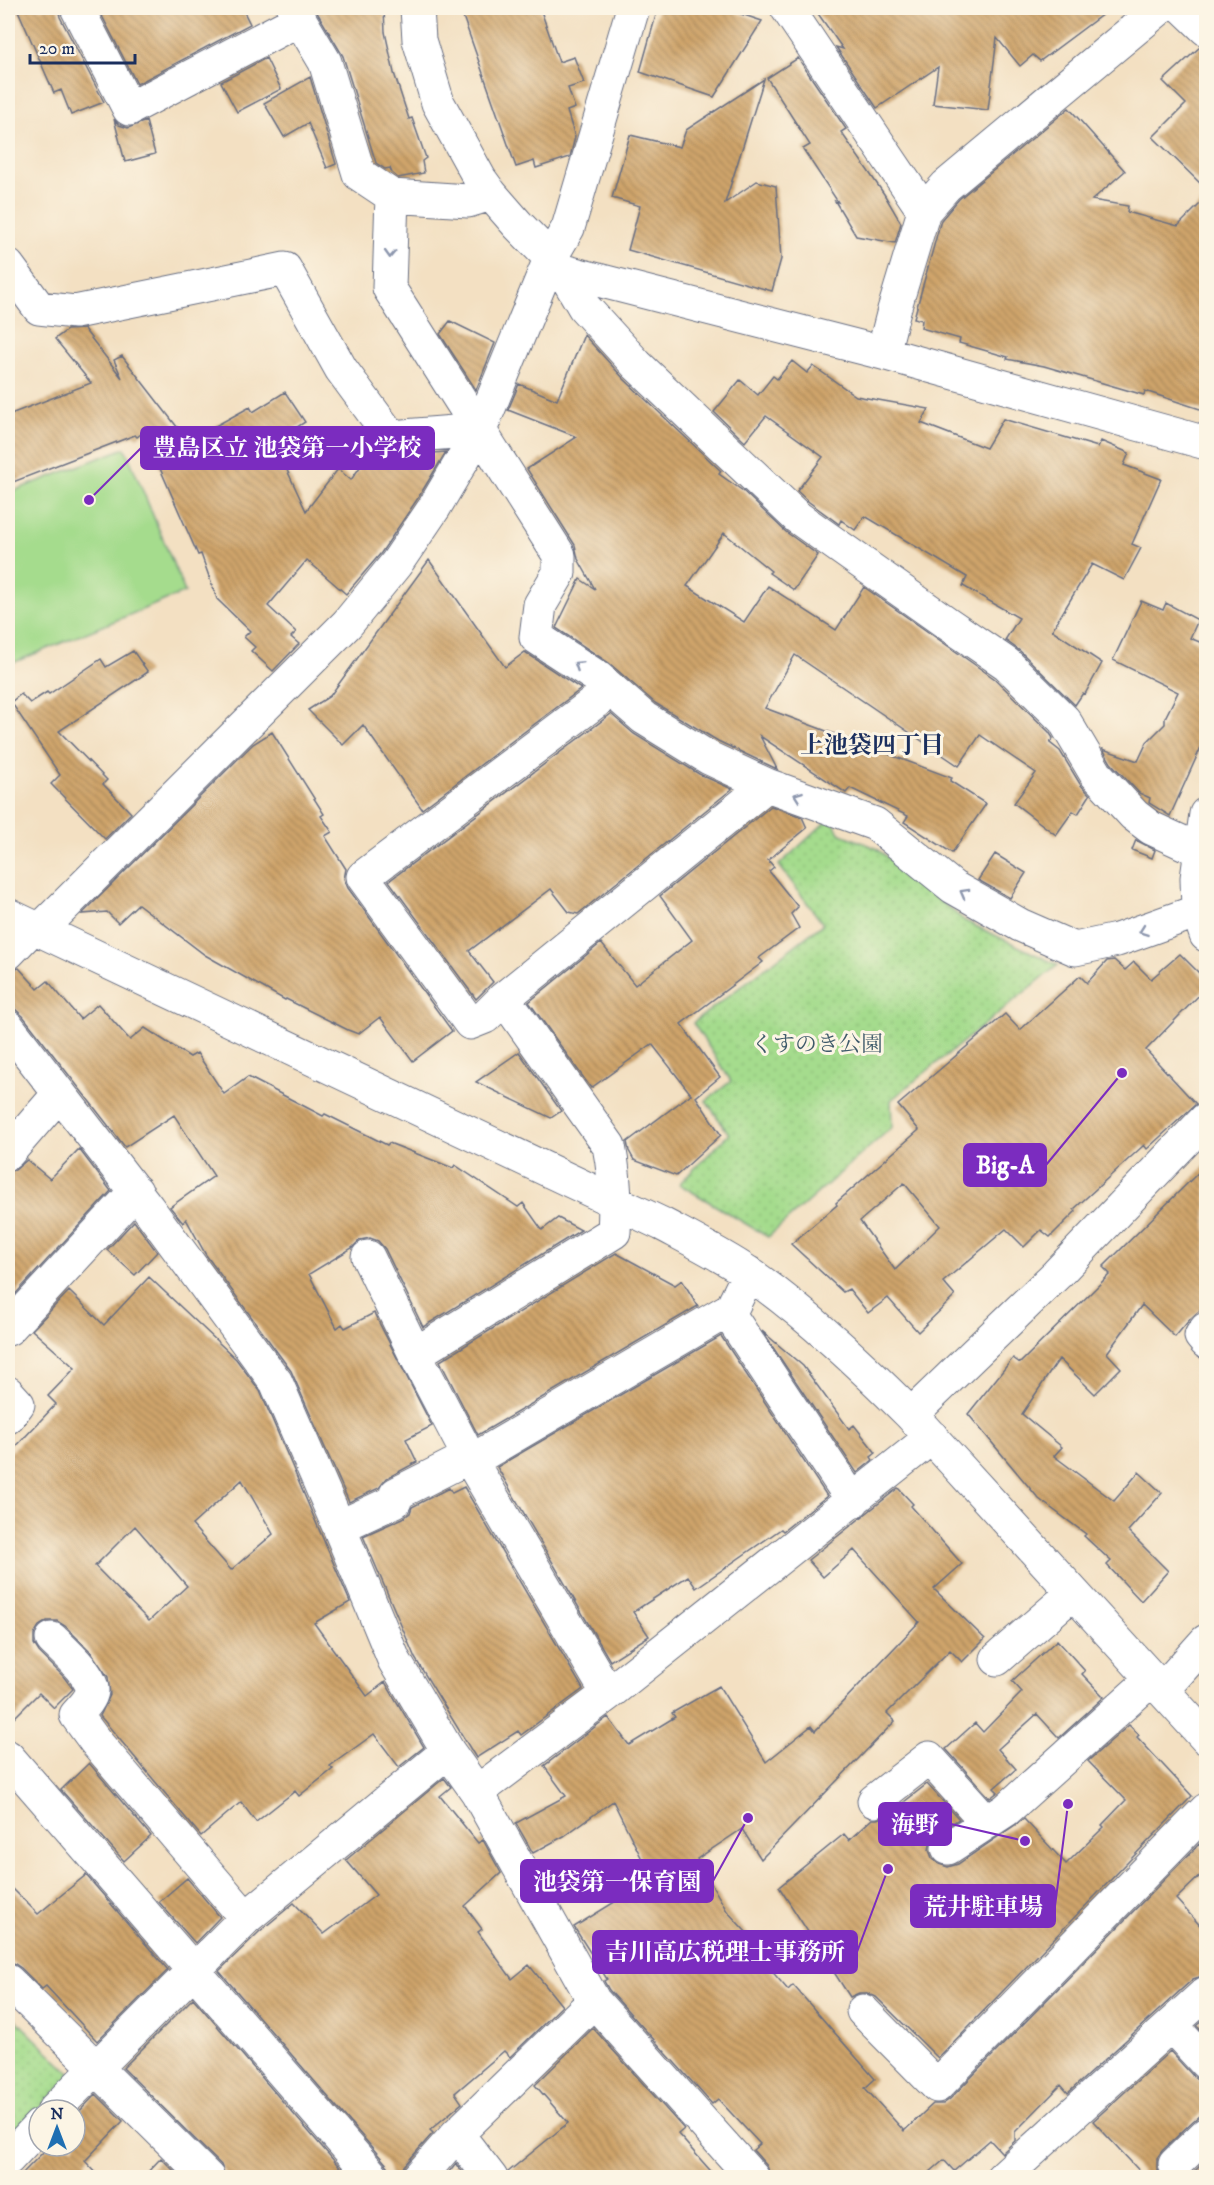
<svg xmlns="http://www.w3.org/2000/svg" width="1214" height="2185" font-family="'IM FELL DW Pica','Noto Serif JP',serif">
<style>
.grass{fill:url(#grass-dots);stroke:#608676;stroke-width:1.5}
.pitch{fill:#a5dc8d;stroke:#608676;stroke-width:1.5}
.building{fill:url(#building-back-hatch);fill-rule:evenodd}
.lines{fill:none;stroke-linecap:round;stroke-linejoin:round}
.minor-casing{stroke:#676d81;stroke-width:35}
.minor{stroke:#fff;stroke-width:33}
.oneway{stroke:#8d97ae}
.labels{text-anchor:middle;dominant-baseline:central;stroke-width:6;stroke-linejoin:round;paint-order:stroke}
.park-label{font-size:22px;fill:#3e5a6a;stroke:#fcf5e5}
.neighbourhood-label{font-size:24px;font-weight:bold;fill:#1b2f5e;stroke:#fcf5e5}
.leader{fill:none;stroke:#7b2cbf;stroke-width:2}
.callout-dot{fill:#7b2cbf;stroke:#fcf5e5;stroke-width:2}
.callout{fill:#7b2cbf;stroke:#7b2cbf;stroke-width:2}
.callout-label{font-size:24px;text-anchor:middle;font-weight:bold;fill:#fff}
</style>
<defs>
<pattern id="grass-dots" width="8" height="8" patternUnits="userSpaceOnUse" patternTransform="scale(1.5)"><rect width="8" height="8" fill="#a5dc8d"/><path d="M2 2h.1M6 6h.1" fill="none" stroke="#8dbd7c" stroke-width="1.8" stroke-linecap="round"/></pattern>
<pattern id="building-back-hatch" width="6" height="6" patternUnits="userSpaceOnUse" patternTransform="scale(1.5)"><rect width="6" height="6" fill="#cfa46a"/><path d="M-1 5l2 2M0 0l6 6M5-1l2 2" fill="none" stroke="#a7865a"/></pattern>
</defs>
<rect width="100%" height="100%" fill="#fcf5e5"/>
<filter id="ink" filterUnits="userSpaceOnUse"><feTurbulence type="fractalNoise" baseFrequency=".0167" numOctaves="2"/><feDisplacementMap in="SourceGraphic" scale="12" xChannelSelector="R" yChannelSelector="G"/><feConvolveMatrix kernelMatrix="1 2 1 2 8 2 1 2 1" color-interpolation-filters="sRGB"/></filter>
<filter id="wash" filterUnits="userSpaceOnUse"><feTurbulence type="fractalNoise" baseFrequency=".008" numOctaves="4" result="noise"/><feDisplacementMap in="SourceGraphic" scale="24" xChannelSelector="R" yChannelSelector="G"/><feGaussianBlur stdDeviation="1.35" result="paint"/><feColorMatrix in="noise" values="0 0 0 0 0 0 0 0 0 0 0 0 0 0 0 0 0 1.4 0 .05"/><feComposite in="paint" operator="in"/></filter>
<g filter="url(#wash)">
<rect width="100%" height="100%" fill="#f3e0c2"/>
<path class="grass" d="M831 817 839 833 876 848 965 921 1058 965 891 1100 892 1127 768 1237 679 1184 729 1134 706 1101 731 1081 693 1023 823 924 779 865Z
M8 2012 72 2075 8 2141Z"/>
<path class="pitch" d="M125 448 185 592 8 665V493Z"/>
<g id="blocks">
<path class="building" d="M17 8H58L60 17 104 102 71 115 61 90 54 93Z
M98 8H242L250 24 137 84Z
M460 8H540L559 62 574 57 584 83 568 88 575 108 567 111 575 137 570 157 536 168 534 161 516 167Z
M658 8H723L762 21 714 97 640 72Z
M814 8H1111L1040 61 1033 55 1020 66 997 38 988 110 933 104 938 67 877 108 836 47 843 49Z
M315 9 384 8 385 32 394 73 409 119 412 118 426 158 422 161 424 173 398 178 392 173 390 168 385 169 376 163 343 56Z
M1200 47H1206V189L1153 137 1186 104 1163 81Z
M266 58 281 89 237 112 221 82Z
M798 58 846 129 841 132 884 194 901 223 895 243 856 236 835 201 838 202 803 149 810 145 767 78Z
M310 77 336 164 327 168 308 123 284 137 264 103Z
M764 79 725 203 757 181 776 186 781 259 772 291 628 250 640 206 612 198 630 135 680 147 686 130Z
M1069 108 1125 171 1092 200 1128 206 1127 212 1178 226 1206 198V411L1145 391 1144 395 1044 366 1007 359 1008 357 959 343 960 339 921 328 922 320 914 318 941 220 959 199Z
M114 119 119 125 128 128 146 121 155 154 125 162Z
M450 321 495 343 476 390 440 334Z
M84 329 122 378 114 360 122 356 188 441 250 407 253 412 285 392 305 422 274 442 306 511 338 469 351 480 367 457 372 461 380 452 392 456 446 452 418 498 381 553 346 594 307 560 268 606 296 632 291 637 299 644 273 671 251 651 255 647 244 637 250 631 217 599 201 554 198 555 144 432 137 437 135 435 8 484V415L91 383 55 339 67 330Z
M584 335 624 379 721 471 719 474 743 491 786 532 818 555 794 590 769 573 771 571 724 533 687 586 744 622 768 586 836 630 864 587 995 679 1049 732 1053 738 1050 743 1060 751 1080 784 1090 795 1078 814 1073 811 1056 835 1014 803 1036 773 980 735 959 766 795 655 765 708 952 778 950 781 986 804 952 853 904 822 908 816 850 788 846 793 760 736 777 769 718 741 655 703 609 663 556 628 580 579 595 589 578 559 575 545 527 469 577 437 508 410 519 384 557 400Z
M792 361 807 373 813 366 856 396 929 409 921 423 986 448 1003 419 1098 447 1101 441 1129 453 1124 465 1161 479 1132 544 1141 548 1124 580 1092 564 1052 630 1102 663 1085 694 1083 693 1075 705 1020 651 1005 640 1019 618 963 586 967 577 865 516 855 530 841 520 839 524 809 502 797 491 823 457 766 416 745 442 714 412 740 380 758 395 773 376 777 379Z
M429 560 505 667 525 652 581 689 422 809 363 725 343 745 308 710 330 696Z
M1141 601 1163 610 1166 603 1198 620 1190 638 1202 643 1206 634V736L1170 816 1149 803 1150 798 1139 793 1111 763 1103 749 1138 761 1147 742 1165 724V718L1178 692 1113 660Z
M133 651 148 672 59 731 107 780 103 784 131 813 105 839 51 784 60 775 11 702 21 694 30 703 47 692 49 694 101 659 106 667Z
M611 714 634 734 699 774 732 789 578 914 569 912 551 889 469 951 493 982 476 999 389 881Z
M272 732 324 814 321 816 332 832 325 836 346 869 344 879 348 888 452 1031 413 1061 380 1017 358 1034 348 1030 286 999 285 1000 205 955 138 904 118 923 107 912 82 914 253 744Z
M771 806 802 817 807 828 768 860 774 867 769 871 798 907 791 914 799 928 759 958 763 962 681 1024 720 1077 696 1097 721 1135 676 1176 634 1160 629 1151 627 1142 691 1094 652 1044 591 1088 529 1002 601 943 635 985 692 940 660 896Z
M1136 840 1155 850 1152 858 1132 850Z
M995 854 1026 873 1010 898 978 880Z
M1180 954 1206 980V988L1146 1050 1196 1104 1147 1149 1144 1145 1074 1209 1076 1211 1050 1237 1041 1230 1024 1247 1006 1229 943 1282 955 1296 918 1332 888 1298 868 1313 849 1289 843 1292 791 1244 837 1205 836 1203 919 1130 898 1105 1005 1014 1020 1030 1080 976 1087 983 1107 961 1114 960 1125 970 1134 962 1151 979ZM904 1183 940 1226 895 1270 860 1221Z
M19 968 38 989 48 981 80 1019 98 1004 130 1040 145 1028 190 1057 197 1053 224 1094 248 1077 323 1116 325 1114 387 1145 389 1143 453 1168 455 1165 518 1207 523 1203 542 1230 558 1218 581 1230 423 1327 385 1249 378 1241 370 1238 360 1240 352 1248 309 1274 337 1328 342 1324 345 1328 374 1313 432 1426 406 1439 417 1462 387 1478 379 1488 349 1502 291 1371 206 1255 186 1219 183 1223 170 1207 214 1176 174 1115 125 1147 23 1016 8 1003V971Z
M519 1052 561 1111 551 1118 476 1082Z
M79 1149 111 1191 8 1302V1171L15 1170 27 1160 50 1179Z
M1206 1165V1305L1191 1318 1175 1337 1142 1305 1107 1353 1121 1368 1095 1394 1059 1359 1022 1414 1062 1447 1054 1456 1114 1501 1139 1472 1162 1493 1128 1531 1168 1571 1141 1601 1107 1565 1111 1561 1084 1536 1086 1534 1039 1499 968 1414 1013 1358 1020 1363 1110 1274 1103 1267Z
M134 1221 157 1252 135 1275 107 1250Z
M616 1253 675 1285 682 1280 698 1306 478 1435 440 1361Z
M149 1277 236 1359 260 1391 350 1602 314 1623 367 1696 385 1682 424 1747 399 1767 374 1734 330 1766 333 1769 299 1796 295 1791 256 1822 241 1802 201 1836 100 1716 110 1695 108 1677 90 1651 65 1626 57 1621H47L39 1626 34 1634V1644L39 1652 63 1676 73 1689 54 1708 39 1693 8 1724V1455L56 1404 48 1396 75 1368 32 1330 69 1291 104 1325ZM242 1480 273 1534 231 1570 192 1525ZM135 1526 187 1586 149 1621 95 1566Z
M762 1331 803 1366 849 1429 854 1425 876 1453 871 1457 873 1460 857 1473Z
M721 1336 827 1496 783 1531 781 1529 696 1588 688 1576 633 1612 649 1636 610 1661 497 1467Z
M464 1487 583 1689 521 1735 518 1731 476 1758 415 1658 363 1536 403 1518 410 1513 412 1507 449 1488 452 1493Z
M898 1488 913 1504 911 1506 962 1564 934 1589 985 1639 962 1662 950 1650 887 1713 895 1721 761 1859 742 1829 697 1859 727 1911 756 1943 751 1947 788 1990 793 1985 875 2079 865 2088 904 2131 933 2104H943L950 2099 1199 1844 1206 1852V1870L1176 1899 1206 1932V1975L1193 1979 1068 2093 1061 2085 1015 2132V2141L1002 2153 990 2140 954 2171 944 2160 923 2178H771L767 2166 753 2150 760 2144 718 2099 712 2104 609 1990 604 1981 607 1979 574 1927 652 1879 613 1801 564 1836 533 1853 516 1823 566 1796 544 1766 608 1717 629 1745 675 1717 672 1713 719 1686 766 1762 811 1726 815 1731 919 1622 854 1550 823 1577 808 1560Z
M1057 1640 1085 1671 1082 1674 1104 1697 1059 1738 1037 1714 998 1749 1016 1769 994 1788 998 1792 990 1798 946 1749 975 1723 983 1732 1022 1692 1012 1681Z
M1129 1725 1139 1735 1137 1737 1192 1796 938 2058 876 1997 867 1993H859L850 1997 779 1887 844 1834 849 1840 872 1819H877L886 1816 927 1784 959 1819 938 1832 931 1840 929 1850 932 1858 939 1864 948 1867 958 1864 1024 1819 1066 1864 1104 1827 1102 1825 1126 1800 1088 1761Z
M89 1763 151 1836 124 1861 61 1790Z
M444 1778 451 1787 440 1796 478 1843 483 1840 501 1873 465 1906 482 1929 478 1932 512 1979 529 1965 562 2006 510 2057 504 2051 455 2093 462 2103 430 2130 433 2133 404 2166 400 2178H392L388 2166 219 1971 259 1932 294 1903 324 1934 376 1895 346 1860Z
M86 1875 168 1970 97 2041 46 1986 42 1989 21 1968 8 1959V1884L38 1914Z
M187 1878 220 1917 195 1943 159 1902Z
M193 1998 349 2178H226L221 2165 123 2068Z
M1206 2018V2036L1197 2026Z
M593 2028 684 2129 678 2134 717 2178H509L508 2172 568 2123 535 2085Z
M1170 2051 1193 2076 1200 2081H1206V2110L1193 2121 1162 2151 1157 2158V2168L1162 2178H1146L1093 2121Z
M96 2094 123 2121 85 2161 101 2178H18L49 2146H75V2116Z
M161 2158 181 2178H142Z
M456 2163 467 2178H444Z
M1202 2164 1206 2170V2178H1188Z"/>
</g>
</g>
<g filter="url(#ink)">
<use href="#blocks" fill-opacity="0" stroke="#676d81" stroke-width="1.5"/>
<g class="lines">
<defs>
<path id="minor" d="M77 8 129 109 300 19
M293 8 325 62 359 174 392 196 468 201 491 194
M417 8 419 40 438 103 480 179 491 194 518 225 563 271 883 353 1206 443
M787 8 924 211
M1184 8 1206 29
M392 196 389 288 559 555V573L540 605 536 637 597 677 644 718 709 758 767 785 875 824 953 887 1020 925 1075 949 1117 940 1198 911
M8 266 39 308 75 312 285 269 341 369 391 437 480 430 550 259 568 228 633 8
M563 271 584 307 637 365 797 517 947 623 1007 664 1064 720 1096 774 1134 815 1151 828 1201 851
M883 353 894 310 924 211 946 186 1160 8
M611 690 363 877 470 1023 485 1017 504 998 767 785
M1206 814 1197 878 1198 911 1206 935
M8 915 662 1224C692 1240 722 1255 750 1274 808 1315 861 1365 911 1415L1206 1738
M40 930 347 624 396 564 434 508 480 430
M8 953 34 926
M8 1027 148 1208 276 1382 339 1527 394 1660 448 1751 477 1792 594 2001 753 2178
M8 1153 59 1094
M368 1257 415 1354 471 1461 608 1694
M727 1311 853 1501
M8 1329 136 1191
M1206 1329 1201 1336 1206 1342
M415 1354 614 1232C616 1202 615 1175 609 1146L504 998
M8 1393 18 1404 8 1417
M911 1415 1057 1274 1206 1119
M339 1527 395 1501 396 1494 461 1461H471L732 1308 749 1273
M52 1639C62 1649 94 1677 92 1691 91 1700 81 1709 76 1715L95 1741 246 1918
M997 1659 1073 1593
M1163 1689 1206 1641
M8 1757 374 2178
M477 1792 608 1694 932 1437
M874 1801 929 1758 987 1822
M948 1848 1006 1810 1152 1679
M8 1981 208 2178
M863 2011 937 2086 1206 1810
M1171 2025 1206 2063
M54 2110 246 1918 448 1751
M457 2134 491 2178
M8 2159 39 2126
M1175 2164 1206 2134
M418 2178 457 2134 594 2001
M1002 2178 1206 1993"/>
</defs>
<use href="#minor" class="minor-casing"/>
<use href="#minor" class="minor"/>
</g>
<defs><path id="oneway-chevron" d="M-2-3.5L2.5 0L-2 3.5" fill="none" stroke-width="1.6" stroke-linecap="round" stroke-linejoin="round" transform="scale(1.5)"/></defs>
<g class="oneway">
<use href="#oneway-chevron" transform="translate(390 254) rotate(92)"/>
<use href="#oneway-chevron" transform="translate(578 665) rotate(-147)"/>
<use href="#oneway-chevron" transform="translate(798 796) rotate(-160)"/>
<use href="#oneway-chevron" transform="translate(964 893) rotate(-151)"/>
<use href="#oneway-chevron" transform="translate(1143 931) rotate(160)"/>
</g>
</g>
<g class="labels">
<g class="park-label">
<text x="817" y="1044">くすのき公園</text>
</g>
<g class="neighbourhood-label">
<text x="872" y="746">上池袋四丁目</text>
</g>
</g>
<path class="leader" d="M89 500L141 448M1122 1073L1046 1165M1025 1841L951 1824M748 1818L713 1881M1068 1804L1055 1906M888 1869L857 1952"/>
<g class="callout-dot">
<circle cx="89" cy="500" r="6"/>
<circle cx="1122" cy="1073" r="6"/>
<circle cx="1025" cy="1841" r="6"/>
<circle cx="748" cy="1818" r="6"/>
<circle cx="1068" cy="1804" r="6"/>
<circle cx="888" cy="1869" r="6"/>
</g>
<g class="callout">
<rect x="141" y="427" width="293" height="42" rx="6"/>
<rect x="964" y="1144" width="82" height="42" rx="6"/>
<rect x="879" y="1803" width="72" height="42" rx="6"/>
<rect x="521" y="1860" width="192" height="42" rx="6"/>
<rect x="911" y="1885" width="144" height="42" rx="6"/>
<rect x="593" y="1931" width="264" height="42" rx="6"/>
</g>
<g class="callout-label">
<text x="287" y="456">豊島区立 池袋第一小学校</text>
<text x="1005" y="1173">Big-A</text>
<text x="915" y="1833">海野</text>
<text x="617" y="1890">池袋第一保育園</text>
<text x="983" y="1915">荒井駐車場</text>
<text x="725" y="1960">吉川高広税理士事務所</text>
</g>
<rect width="1214" height="2185" fill="none" stroke="#fcf5e5" stroke-width="30"/>
<g transform="translate(57 2128)"><circle r="28" fill="#fcf5e5" stroke="#a2a6af" stroke-width="1.5"/>
<path d="M0-4.5L10 22L0 15L-10 22Z" fill="#1f6fb2"/>
<text y="-9" font-size="16" font-weight="bold" text-anchor="middle" fill="#1b2f5e">N</text>
</g>
<path d="M30 54v9h105v-9" fill="none" stroke="#1b2f5e" stroke-width="3"/>
<text x="39" y="54" font-size="18" fill="#1b2f5e" stroke="#fcf5e5" stroke-width="4.5" paint-order="stroke">20 m</text>
</svg>
